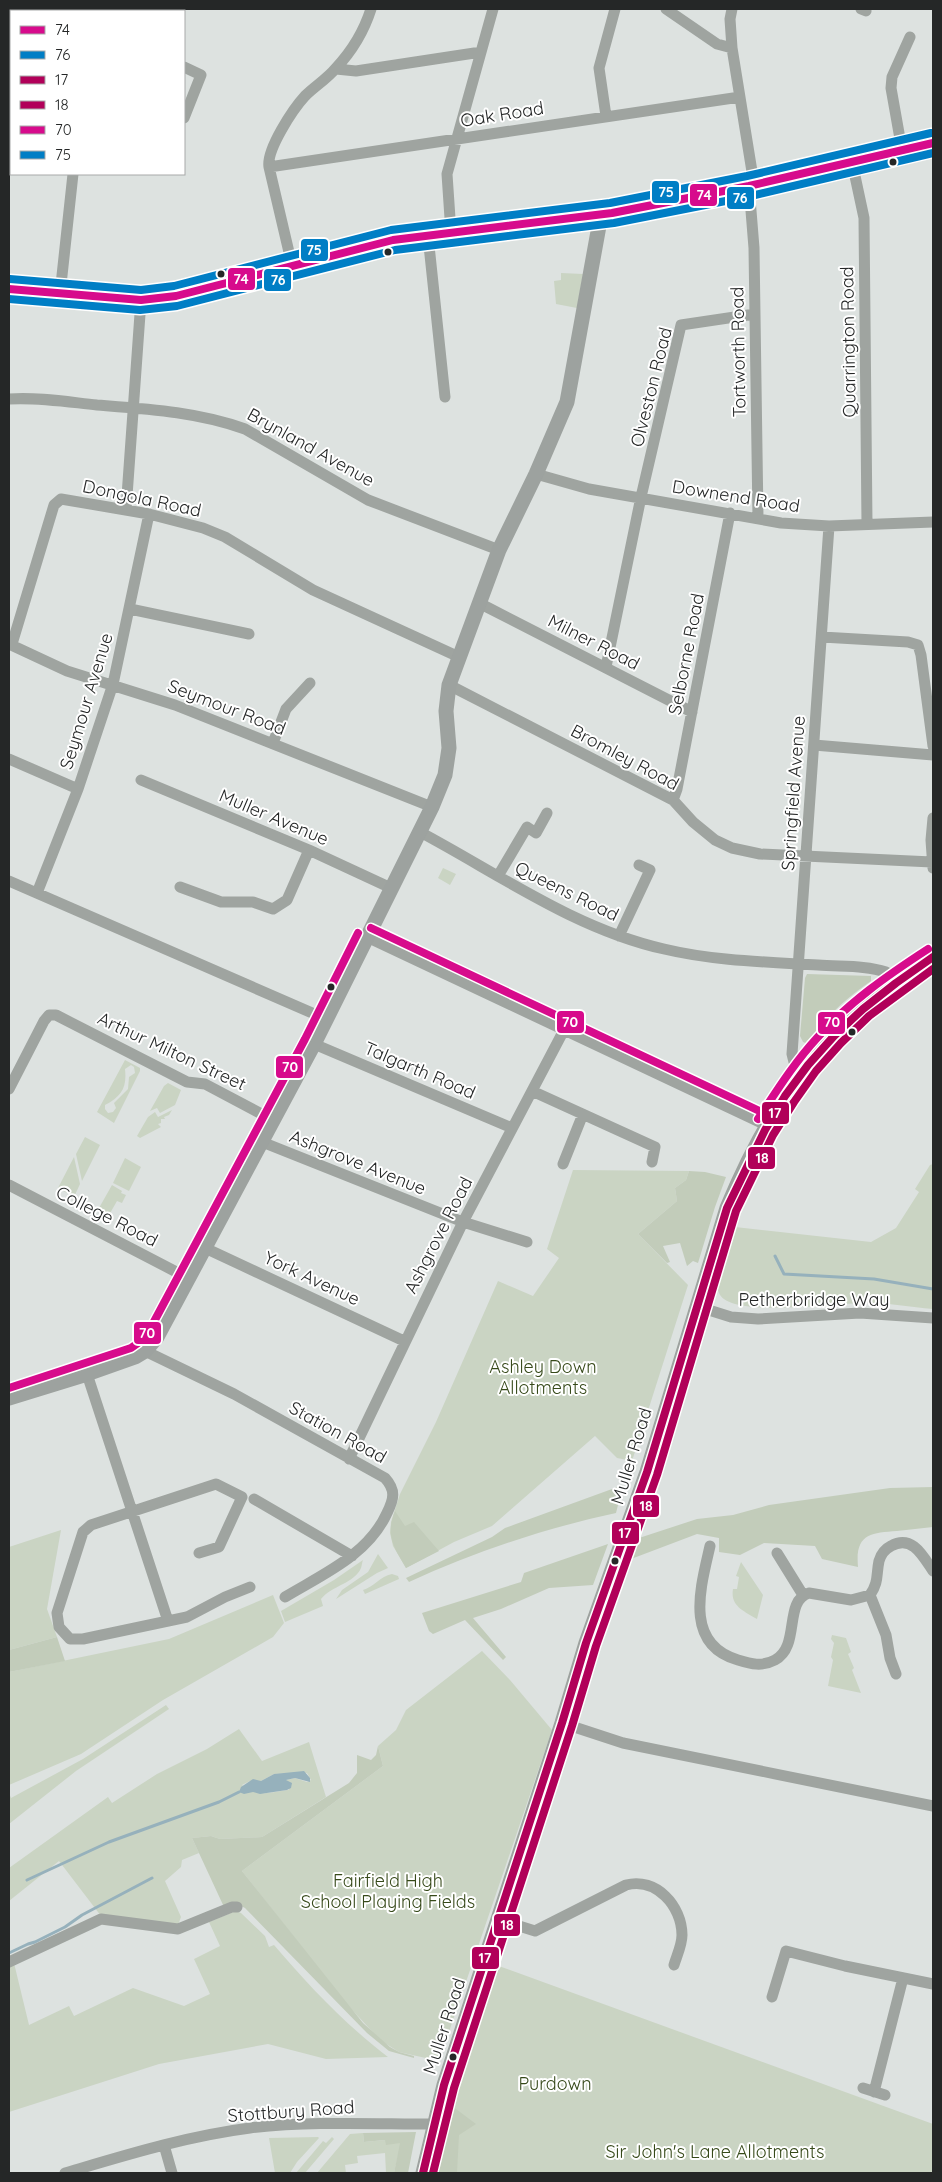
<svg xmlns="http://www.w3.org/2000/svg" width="942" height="2182" font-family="Quicksand,sans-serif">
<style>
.green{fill:#cad4c3;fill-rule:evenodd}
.forest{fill:#c2ccba}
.water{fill:#96b1bc}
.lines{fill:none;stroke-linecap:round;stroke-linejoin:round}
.stream{stroke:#96b1bc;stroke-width:3}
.minor{stroke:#9fa4a0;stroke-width:11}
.secondary{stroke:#9da29f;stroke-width:15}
.primary{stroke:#a1a6a4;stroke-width:18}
.bus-1-casing{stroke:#fff;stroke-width:11}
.bus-2-casing{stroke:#fff;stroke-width:11}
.bus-3-casing{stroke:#fff;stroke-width:11}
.bus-4-casing{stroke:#fff;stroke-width:11}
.bus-5-casing{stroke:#fff;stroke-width:11}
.bus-6-casing{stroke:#fff;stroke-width:11}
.bus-1{stroke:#d70b8c;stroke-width:8}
.bus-2{stroke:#007ec5;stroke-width:8}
.bus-3{stroke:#b10059;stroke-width:8}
.bus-4{stroke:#b10059;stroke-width:8}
.bus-5{stroke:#d70b8c;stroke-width:8}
.bus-6{stroke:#007ec5;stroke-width:8}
.bus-dot{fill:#252727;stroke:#fff;stroke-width:2}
.labels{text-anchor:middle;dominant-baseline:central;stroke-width:4;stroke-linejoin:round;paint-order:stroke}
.street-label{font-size:18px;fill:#252727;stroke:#fff}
.park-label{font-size:18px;fill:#364919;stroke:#fff}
.line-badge{stroke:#fff;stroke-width:2}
.badge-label{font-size:14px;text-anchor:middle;font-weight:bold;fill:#fff}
</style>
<rect width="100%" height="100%" fill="#dde2e0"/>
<path class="green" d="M561 273 583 274 577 308 556 304 554 281 561 280Z
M443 868 456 874 450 885 438 878Z
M125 1060 140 1068V1071L114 1123 97 1112ZM131 1065 134 1067 135 1073 129 1077 128 1089 114 1103 116 1108 113 1112 108 1113 105 1109V1105C122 1096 127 1087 125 1069Z
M168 1083 181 1090 175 1105 160 1113 157 1108 150 1111 164 1086Z
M172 1110 169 1115 164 1117 165 1119H161V1123L158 1124 161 1127 140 1138 137 1136 148 1117 155 1112 158 1117Z
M85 1137 100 1145 82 1181 76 1154Z
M74 1157 80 1184 74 1197 58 1188Z
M125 1158 141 1167 129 1191 113 1183Z
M933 1164V1309C911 1307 888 1303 865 1303 837 1303 735 1318 720 1295 710 1279 728 1244 735 1227L871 1242 896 1228 919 1192 915 1189 930 1165Z
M573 1170 689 1171 686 1180 675 1188 677 1201 638 1234 688 1285 632 1461 617 1458 595 1436 492 1526 454 1542 406 1568 393 1546 390 1533 391 1522 400 1494 436 1422 498 1281 533 1296 559 1258 547 1249Z
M112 1185 122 1191 121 1193 126 1195 122 1203 117 1201 109 1215 99 1208Z
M61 1530 47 1609 57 1637 9 1650V1547Z
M378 1554 388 1568 377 1573 336 1599 342 1590 368 1572Z
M363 1560C362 1562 362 1565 361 1568 355 1583 331 1586 321 1599L323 1606 285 1622 281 1611 334 1580Z
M741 1562 763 1595 757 1619C744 1611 730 1606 733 1589H737L739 1577 736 1576Z
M392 1574 398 1576 399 1579 365 1594 363 1590C374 1587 380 1576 392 1574Z
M273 1595 284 1623 273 1637 163 1700 81 1754 9 1785V1672L169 1639Z
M832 1635 846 1638 851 1652 848 1654 854 1668 852 1670 861 1693 828 1686 833 1660 831 1657 834 1643 831 1639Z
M482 1651 510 1680 552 1730 439 2061 399 2052 380 2040 344 2001 242 1871 383 1766 378 1746 396 1730 406 1710Z
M166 1705 169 1709 76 1771 9 1824V1793L11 1798 83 1759Z
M239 1729 262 1761 309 1742 326 1797 262 1837 220 1839 211 1836 192 1838 199 1853 182 1860 181 1867 165 1881 181 1917 178 1925 101 1916 59 1861 9 1901V1868L108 1797 112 1803 157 1774 207 1749ZM307 1773 311 1780 307 1782 295 1778 286 1780 289 1790H287C270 1793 256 1797 242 1785L250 1781H261L274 1774Z
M236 1911 241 1913 265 1936 269 1947 274 1945C308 1985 346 2025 388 2057L326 2059 268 2044 159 2064 9 2112V1965L14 1963 29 2025 69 2006 74 2016 133 1988 184 2006 210 1994 194 1959 220 1946 209 1922Z
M496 1965 933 2124V2173H434L460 2077Z
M363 2133 364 2142 385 2140 401 2143 394 2173H386L385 2153 357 2156 358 2163 345 2165 346 2173H317L350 2134Z
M318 2137 319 2138 297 2162 290 2173H275L269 2138Z
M332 2137 334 2139 305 2173H296L323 2141 326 2143Z"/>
<path class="forest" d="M807 974 871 976V981C844 1000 826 1016 808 1044L803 1042 800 1036 805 978Z
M689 1171 705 1172 726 1177 715 1207 698 1263 693 1261 687 1266 680 1243 663 1246 670 1262 667 1263 638 1234 677 1201 675 1188 686 1180Z
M623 1485 616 1513C546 1528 474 1552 409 1582L406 1578 492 1537 505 1528Z
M933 1487V1527C921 1528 909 1530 897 1531 870 1533 855 1534 858 1567L822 1559 815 1546 764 1543 740 1555 719 1552V1538L697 1534 631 1559 639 1538 697 1519 733 1515 769 1505 890 1488Z
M395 1511 405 1526 414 1522 439 1551 406 1568C394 1547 385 1536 395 1511Z
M608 1544 593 1585 549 1588 501 1609 473 1618 506 1657 503 1660 465 1620 433 1634 429 1631 422 1613 521 1582 524 1573Z
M57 1637 65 1661 9 1672V1650Z
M378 1746 383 1766 242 1871 363 2023 390 2047 399 2052 414 2056V2058L389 2051 367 2033 245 1908 239 1905 224 1907 192 1838 211 1836 220 1839 262 1837 349 1783 357 1773V1755L371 1760 376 1755Z
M452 2106 476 2124 459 2135 457 2173H434Z
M416 2132 408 2173H394L400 2143 386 2145 385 2140 364 2142 363 2133Z"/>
<path class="water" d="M304 1771 310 1778V1782L295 1778 286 1780 292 1783 291 1788 287 1790 260 1794 253 1792 244 1794 239 1792 241 1787 253 1779 261 1781 274 1774Z"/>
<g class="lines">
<path class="stream" d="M775 1256 784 1274 874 1279 933 1289
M27 1880 109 1842 219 1802 239 1792
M9 1953 28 1944 35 1942 65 1927 82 1915 152 1878"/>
<path class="minor" d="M666 9 717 44 732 48
M732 9 730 19 732 48 754 184
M861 9 866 11
M111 11 114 9
M184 67 201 75 184 118
M336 69 356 71 481 52
M606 116 599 68 615 9
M902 150 891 88 892 77 910 37
M852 162 864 218 867 524
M269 167 740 97
M749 186 754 248 758 518
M451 233 447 174 493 9
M428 236 445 397
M292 265 269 167C266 150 293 109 305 96 315 86 327 79 336 68 352 51 364 31 371 9
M60 294 73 174
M9 399C38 397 68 402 97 405 148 409 198 412 245 429L368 500 499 550
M536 474 589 489 781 523 829 526 933 522
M126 510 141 300
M479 603 692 712
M130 609 249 634
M822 637 908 642 918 645 921 655 933 746
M9 644 67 671 175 705 432 807
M12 644 54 505 61 499 149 514 203 528 225 537 313 590 459 657
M606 667 641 497 681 325 755 314
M449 685 673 800 693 822 715 840 732 848 760 854 932 862
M273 743 286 709 310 683
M814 745 933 755
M9 759 78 789
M141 780 309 850 391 888
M673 800 677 789 730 513
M933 818 931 840 933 868
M420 832C499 874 575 929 664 949 714 961 767 962 818 965 840 967 865 965 886 972
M498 876 527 827 536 833 547 813
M9 881 326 1019
M180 887 221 902H253L273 909 287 900 309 850
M37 893 78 789 113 684 149 514
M619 936 650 870 639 865
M367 937 766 1125
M314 1044 512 1128
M794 1062 792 1054 829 526
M9 1089 44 1021 49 1015H56L187 1082 205 1084 273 1120
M532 1091 655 1147 652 1162
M262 1142 463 1222 527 1242
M563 1164 583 1114
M9 1185 188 1278
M205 1248 404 1341
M696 1306 731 1317 758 1319 860 1313 933 1318
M145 1351 234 1394 385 1478C396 1490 394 1499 387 1513 368 1555 323 1574 285 1597
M87 1374 168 1621
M349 1459 463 1222 564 1030
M254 1499 352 1556
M710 1546C701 1586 683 1644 738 1660 751 1664 762 1667 775 1660 801 1646 783 1601 809 1593L851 1600 870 1595C879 1582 876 1575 879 1561 881 1554 885 1549 891 1546 912 1534 923 1556 933 1571
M199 1553 219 1547 242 1497 216 1484 91 1525 83 1532 57 1613 59 1627 70 1639H83L187 1617 225 1597 250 1587
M777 1553 803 1595
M870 1595 886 1635 890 1658 896 1674
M562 1723 623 1743 933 1806
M497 1919 535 1931 626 1885C656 1877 682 1906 682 1935 682 1945 677 1955 674 1965
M9 1962 101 1919 178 1929 232 1907H237
M772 1997 786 1951 845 1966 933 1984
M863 2088 885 2095
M874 2092 903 1978
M164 2145 172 2173
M65 2173C126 2155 187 2136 250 2128 311 2121 373 2124 433 2124"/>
<path class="secondary" d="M9 1398 87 1374 135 1357 145 1351 157 1337 314 1044 432 807 445 775 449 748 446 711 449 685 499 550 536 474 567 402 601 215
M423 2173 444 2085 562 1723 586 1643 647 1472 727 1208C775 1093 827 1025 933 957"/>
<path class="primary" d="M9 289 141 300 176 296 393 240 612 213 749 186 933 143"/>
<defs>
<path id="bus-1" d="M9 289 141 300 176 296 393 240 612 213 749 186 933 143"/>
<path id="bus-2" d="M9 299 140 310 177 306 395 250 614 223 751 196 933 153"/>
<path id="bus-3" d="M423 2173 444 2085 562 1723 586 1643 647 1472 727 1208 765 1130 785 1096 808 1065 834 1036 863 1009 896 983 933 957"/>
<path id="bus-4" d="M433 2173 454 2088 572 1726 596 1646 657 1475 736 1211 773 1135 794 1102 816 1071 841 1043 869 1016 933 969"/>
<path id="bus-5" d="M371 928 770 1116
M758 1119C776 1092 794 1063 817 1038 849 1002 888 975 928 949
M9 1388 131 1348 138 1343 149 1331 305 1039 358 933"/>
<path id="bus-6" d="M10 279 141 290 174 286 391 230 610 203 747 176 931 133"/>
</defs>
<use href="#bus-1" class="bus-1-casing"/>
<use href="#bus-2" class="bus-2-casing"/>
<use href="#bus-3" class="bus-3-casing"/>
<use href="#bus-4" class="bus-4-casing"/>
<use href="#bus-5" class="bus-5-casing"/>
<use href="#bus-6" class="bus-6-casing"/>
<use href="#bus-1" class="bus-1"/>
<use href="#bus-2" class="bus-2"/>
<use href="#bus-3" class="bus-3"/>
<use href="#bus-4" class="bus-4"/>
<use href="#bus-5" class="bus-5"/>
<use href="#bus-6" class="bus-6"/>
</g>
<g class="bus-dot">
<circle cx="893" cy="162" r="4.5"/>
<circle cx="388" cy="252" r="4.5"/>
<circle cx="221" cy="274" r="4.5"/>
<circle cx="331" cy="987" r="4.5"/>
<circle cx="852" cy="1032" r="4.5"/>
<circle cx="615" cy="1561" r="4.5"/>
<circle cx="453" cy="2057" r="4.5"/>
</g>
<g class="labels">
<g class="street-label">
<text transform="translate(502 114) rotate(-9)">Oak Road</text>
<text transform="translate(848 342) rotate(-91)">Quarrington Road</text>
<text transform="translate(738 352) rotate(-91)">Tortworth Road</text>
<text transform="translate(651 387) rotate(-76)">Olveston Road</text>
<text transform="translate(311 447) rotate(29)">Brynland Avenue</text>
<text transform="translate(736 496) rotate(9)">Downend Road</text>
<text transform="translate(142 498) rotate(12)">Dongola Road</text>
<text transform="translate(594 642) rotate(27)">Milner Road</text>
<text transform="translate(686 654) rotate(-79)">Selborne Road</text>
<text transform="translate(86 701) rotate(-73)">Seymour Avenue</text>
<text transform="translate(227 707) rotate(21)">Seymour Road</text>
<text transform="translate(625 757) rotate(28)">Bromley Road</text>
<text transform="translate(793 793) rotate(-86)">Springfield Avenue</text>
<text transform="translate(274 817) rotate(23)">Muller Avenue</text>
<text transform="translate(567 891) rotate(26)">Queens Road</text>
<text transform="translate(172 1051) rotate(25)">Arthur Milton Street</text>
<text transform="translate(420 1070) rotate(23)">Talgarth Road</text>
<text transform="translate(358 1162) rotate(22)">Ashgrove Avenue</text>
<text transform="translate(107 1216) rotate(27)">College Road</text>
<text transform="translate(438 1235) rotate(-63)">Ashgrove Road</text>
<text transform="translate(312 1278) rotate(25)">York Avenue</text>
<text x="814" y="1299">Petherbridge Way</text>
<text transform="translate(338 1432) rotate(29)">Station Road</text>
<text transform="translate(631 1456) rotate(-73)">Muller Road</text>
<text transform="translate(444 2026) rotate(-72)">Muller Road</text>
<text transform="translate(291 2111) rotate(-4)">Stottbury Road</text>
</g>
<g class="park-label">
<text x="543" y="1366">Ashley Down<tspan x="543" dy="21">Allotments</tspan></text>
<text x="388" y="1880">Fairfield High<tspan x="388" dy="21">School Playing Fields</tspan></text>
<text x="555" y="2083">Purdown</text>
<text x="715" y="2151">Sir John's Lane Allotments</text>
</g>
</g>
<g class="line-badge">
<rect x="651" y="180" width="29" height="24" rx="5" fill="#007ec5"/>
<rect x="689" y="183" width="29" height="24" rx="5" fill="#d70b8c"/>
<rect x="726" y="186" width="29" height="24" rx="5" fill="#007ec5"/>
<rect x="300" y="238" width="29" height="24" rx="5" fill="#007ec5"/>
<rect x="227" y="267" width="29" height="24" rx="5" fill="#d70b8c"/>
<rect x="263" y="268" width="29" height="24" rx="5" fill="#007ec5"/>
<rect x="556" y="1010" width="29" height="24" rx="5" fill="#d70b8c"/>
<rect x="817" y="1011" width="29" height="24" rx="5" fill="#d70b8c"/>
<rect x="275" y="1055" width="29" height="24" rx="5" fill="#d70b8c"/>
<rect x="761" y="1101" width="29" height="24" rx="5" fill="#b10059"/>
<rect x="747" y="1146" width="29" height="24" rx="5" fill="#b10059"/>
<rect x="133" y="1321" width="29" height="24" rx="5" fill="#d70b8c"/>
<rect x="632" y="1494" width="28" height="24" rx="5" fill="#b10059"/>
<rect x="611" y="1521" width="29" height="24" rx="5" fill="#b10059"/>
<rect x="493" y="1913" width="28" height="24" rx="5" fill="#b10059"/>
<rect x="471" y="1946" width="29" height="24" rx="5" fill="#b10059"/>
</g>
<g class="badge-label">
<text x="666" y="197">75</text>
<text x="704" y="200">74</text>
<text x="740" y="203">76</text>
<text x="314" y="255">75</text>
<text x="241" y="284">74</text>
<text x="278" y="285">76</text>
<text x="570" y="1027">70</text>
<text x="832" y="1027">70</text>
<text x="290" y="1072">70</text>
<text x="775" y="1118">17</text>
<text x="762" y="1163">18</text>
<text x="147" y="1338">70</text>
<text x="646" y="1511">18</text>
<text x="625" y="1538">17</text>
<text x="507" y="1930">18</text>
<text x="485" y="1963">17</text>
</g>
<rect width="942" height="2182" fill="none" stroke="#252727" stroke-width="20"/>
<rect x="10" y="10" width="175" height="165" fill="#ffffff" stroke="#a8a9a9"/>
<rect x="20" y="26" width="25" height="8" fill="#d70b8c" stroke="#a8a9a9"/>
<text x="55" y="35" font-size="15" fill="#252727">74</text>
<rect x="20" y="51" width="25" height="8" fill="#007ec5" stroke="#a8a9a9"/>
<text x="55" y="60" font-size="15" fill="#252727">76</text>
<rect x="20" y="76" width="25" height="8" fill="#b10059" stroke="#a8a9a9"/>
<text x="55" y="85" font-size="15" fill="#252727">17</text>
<rect x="20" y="101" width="25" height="8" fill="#b10059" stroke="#a8a9a9"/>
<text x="55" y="110" font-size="15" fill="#252727">18</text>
<rect x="20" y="126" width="25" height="8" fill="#d70b8c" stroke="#a8a9a9"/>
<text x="55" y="135" font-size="15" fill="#252727">70</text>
<rect x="20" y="151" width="25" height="8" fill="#007ec5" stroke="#a8a9a9"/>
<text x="55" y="160" font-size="15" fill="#252727">75</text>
</svg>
